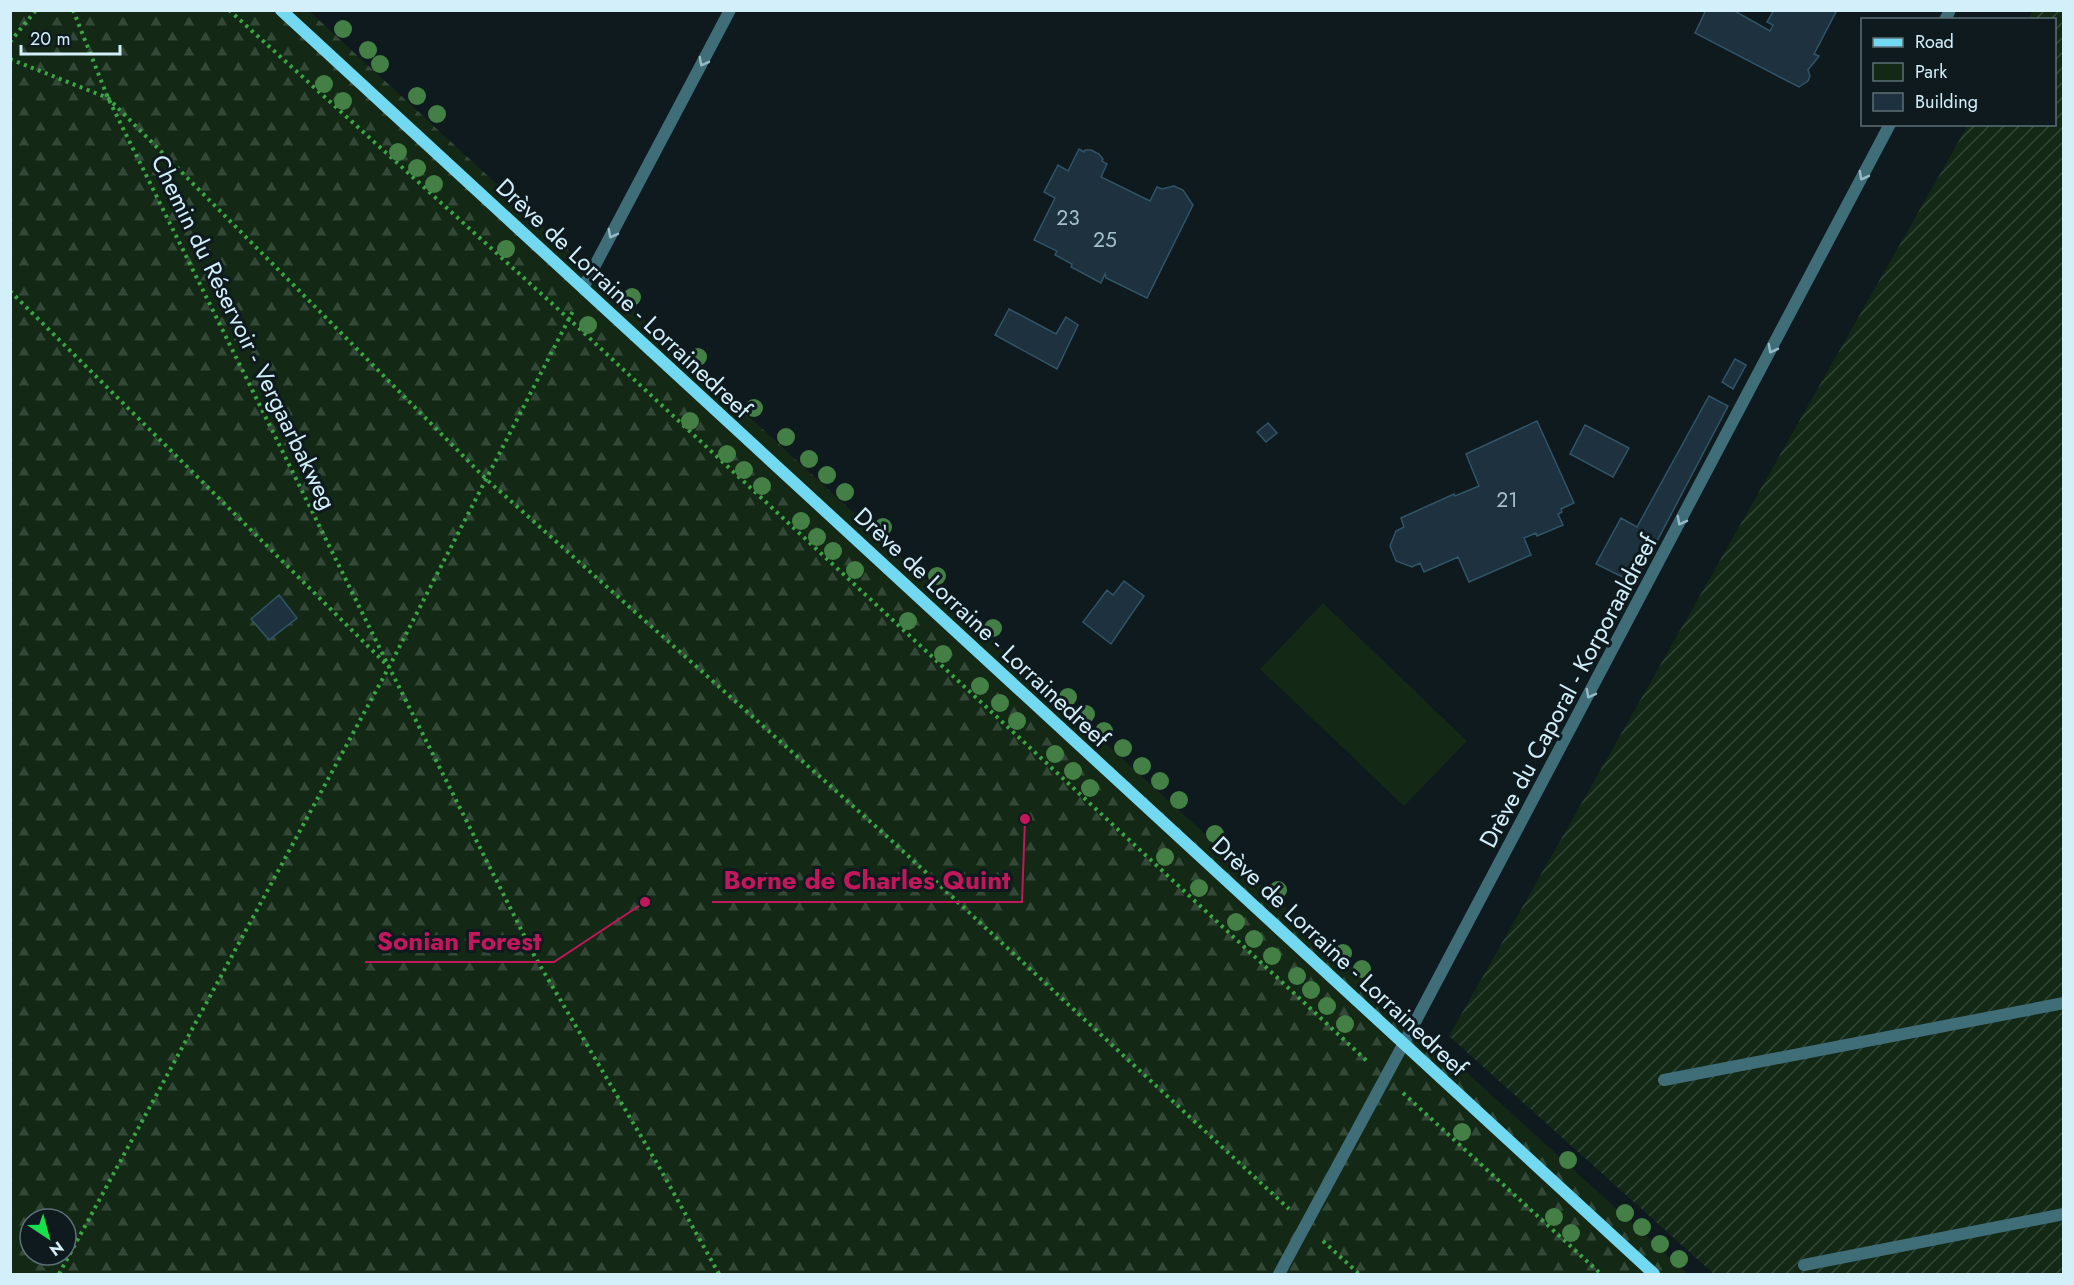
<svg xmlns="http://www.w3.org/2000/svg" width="2074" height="1285" font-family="Jost,sans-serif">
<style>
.forest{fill:url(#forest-firs);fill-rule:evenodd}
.park{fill:#132815}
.garden{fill:url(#garden-furrows)}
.building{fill:#1d323e;stroke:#315468;stroke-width:1.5}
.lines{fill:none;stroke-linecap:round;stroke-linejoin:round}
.path{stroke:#3aa645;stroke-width:4;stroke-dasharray:3 4.5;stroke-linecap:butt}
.service{stroke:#3f6e79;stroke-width:12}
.minor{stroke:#3f6e79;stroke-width:12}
.secondary{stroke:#73d9f0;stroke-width:12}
.tree{fill:#447f46}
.oneway{stroke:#97bbc6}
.labels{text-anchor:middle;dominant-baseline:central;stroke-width:6;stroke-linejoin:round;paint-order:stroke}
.number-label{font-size:21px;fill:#a5c0cb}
.street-label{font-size:24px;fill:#d2effa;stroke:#0f1a1f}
.leader{fill:none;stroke:#c2185b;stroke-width:2}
.callout-dot{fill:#c2185b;stroke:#0f1a1f;stroke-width:2}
.callout-label{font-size:26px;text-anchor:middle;font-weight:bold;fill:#c2185b;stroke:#0f1a1f;stroke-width:6;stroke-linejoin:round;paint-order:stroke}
</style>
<defs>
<pattern id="forest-firs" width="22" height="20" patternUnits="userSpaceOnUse" patternTransform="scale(1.5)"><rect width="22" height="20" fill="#132815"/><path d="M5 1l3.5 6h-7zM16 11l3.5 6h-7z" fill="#344838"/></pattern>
<pattern id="garden-furrows" width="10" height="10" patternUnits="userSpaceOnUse" patternTransform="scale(1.5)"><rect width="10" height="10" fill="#132815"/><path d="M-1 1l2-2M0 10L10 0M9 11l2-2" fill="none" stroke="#344838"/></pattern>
</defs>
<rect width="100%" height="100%" fill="#0f1a1f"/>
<path class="forest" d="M10 11H309L933 586 1688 1274H11ZM30 1219H66V1255H30Z"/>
<path class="park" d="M1323 603 1467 741 1404 806 1260 669Z"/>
<path class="garden" d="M2033 11H2063V1274H1714L1449 1036 1968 125 2054 124V20L2028 19Z"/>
<path class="building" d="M1706 10H1733L1770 31 1773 25 1767 22 1774 10H1837L1814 54 1819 56 1808 70 1810 76 1808 81 1799 87 1695 33Z
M1079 149 1084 152 1085 150H1091L1099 154 1103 159 1102 161 1107 164 1101 177 1150 201 1157 187 1162 189 1174 186 1183 190 1193 205 1147 298 1106 278 1105 274 1101 283 1071 267 1072 264 1055 255 1057 251 1034 240 1055 198 1044 192 1058 165 1068 171Z
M1009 309 1056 334 1066 317 1078 325 1057 369 995 335Z
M1735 359 1746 365 1733 389 1722 382Z
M1709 396 1728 406 1635 583 1596 564 1621 518 1637 527Z
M1537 421 1574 503 1561 509 1562 512 1558 514 1563 525 1537 536 1536 533 1524 538 1531 555 1469 582 1458 557 1424 572 1420 563 1412 567 1396 561 1390 546 1396 531 1404 527 1401 518 1454 494 1455 496 1479 486 1466 454Z
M1268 423 1277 433 1266 442 1257 432Z
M1585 425 1629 448 1613 477 1570 454Z
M1124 581 1144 596 1111 644 1083 622 1107 590 1113 595Z
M279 595 297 618 269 640 251 619Z"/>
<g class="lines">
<path class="path" d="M73 10 108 98 389 667 535 957 658 1165 719 1274
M229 10 569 319 1368 1062
M10 42 36 10
M10 59 108 98 486 479 892 841 1289 1209
M10 291 386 664
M1403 1093 1601 1274
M1323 1241 1359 1274
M59 1274 389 667 573 311"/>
<path class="service" d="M1664 1080 2064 1003
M1804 1265 2064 1214
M1279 1274 1404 1043"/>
<path class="minor" d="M1945 20 1950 10
M583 288 730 10
M1404 1043 1890 124"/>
<path class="secondary" d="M281 10 1654 1274"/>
</g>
<g class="tree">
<circle cx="343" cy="29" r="9"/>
<circle cx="368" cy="50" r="9"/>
<circle cx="380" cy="64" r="9"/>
<circle cx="324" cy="84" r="9"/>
<circle cx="417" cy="96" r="9"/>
<circle cx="343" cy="101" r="9"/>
<circle cx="437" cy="114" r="9"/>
<circle cx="398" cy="152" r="9"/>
<circle cx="417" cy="168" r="9"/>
<circle cx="434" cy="184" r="9"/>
<circle cx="506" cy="249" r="9"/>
<circle cx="632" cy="297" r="9"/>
<circle cx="588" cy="325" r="9"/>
<circle cx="698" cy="357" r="9"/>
<circle cx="754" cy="408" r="9"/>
<circle cx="690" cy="421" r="9"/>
<circle cx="786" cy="437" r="9"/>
<circle cx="727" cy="454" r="9"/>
<circle cx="809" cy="459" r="9"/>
<circle cx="744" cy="470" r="9"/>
<circle cx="827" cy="475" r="9"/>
<circle cx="762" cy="486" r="9"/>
<circle cx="845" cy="492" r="9"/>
<circle cx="801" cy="521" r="9"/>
<circle cx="883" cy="527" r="9"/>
<circle cx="817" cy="537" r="9"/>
<circle cx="833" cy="551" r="9"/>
<circle cx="855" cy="570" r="9"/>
<circle cx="937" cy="576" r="9"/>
<circle cx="908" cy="621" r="9"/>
<circle cx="993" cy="628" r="9"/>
<circle cx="943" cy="654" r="9"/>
<circle cx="980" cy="686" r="9"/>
<circle cx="1068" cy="697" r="9"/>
<circle cx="1000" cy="703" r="9"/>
<circle cx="1086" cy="714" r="9"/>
<circle cx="1017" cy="721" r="9"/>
<circle cx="1104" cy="731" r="9"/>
<circle cx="1123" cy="748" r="9"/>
<circle cx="1055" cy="754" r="9"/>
<circle cx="1142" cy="766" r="9"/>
<circle cx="1073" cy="771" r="9"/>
<circle cx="1160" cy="781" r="9"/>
<circle cx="1090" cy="788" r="9"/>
<circle cx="1179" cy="800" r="9"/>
<circle cx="1215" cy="834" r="9"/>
<circle cx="1165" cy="857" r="9"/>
<circle cx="1199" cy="888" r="9"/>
<circle cx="1278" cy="890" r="9"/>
<circle cx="1236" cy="922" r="9"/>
<circle cx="1254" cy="939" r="9"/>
<circle cx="1343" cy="953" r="9"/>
<circle cx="1272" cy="956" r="9"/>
<circle cx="1362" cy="969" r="9"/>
<circle cx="1297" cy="976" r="9"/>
<circle cx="1311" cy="990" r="9"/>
<circle cx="1327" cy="1006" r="9"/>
<circle cx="1345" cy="1024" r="9"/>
<circle cx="1462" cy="1132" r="9"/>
<circle cx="1568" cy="1160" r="9"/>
<circle cx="1625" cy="1213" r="9"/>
<circle cx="1554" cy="1217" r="9"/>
<circle cx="1642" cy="1227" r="9"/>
<circle cx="1571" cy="1233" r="9"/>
<circle cx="1660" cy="1244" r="9"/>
<circle cx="1679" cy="1259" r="9"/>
</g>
<defs><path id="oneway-chevron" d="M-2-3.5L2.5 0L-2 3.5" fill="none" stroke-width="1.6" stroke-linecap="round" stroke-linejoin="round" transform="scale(1.5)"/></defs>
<g class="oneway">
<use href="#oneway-chevron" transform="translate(703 62) rotate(118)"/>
<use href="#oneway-chevron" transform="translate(1863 176) rotate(118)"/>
<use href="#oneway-chevron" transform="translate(612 234) rotate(118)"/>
<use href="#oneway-chevron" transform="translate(1772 349) rotate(118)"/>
<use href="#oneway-chevron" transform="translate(1681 521) rotate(118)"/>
<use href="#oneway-chevron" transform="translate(1590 694) rotate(118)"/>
</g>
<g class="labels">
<g class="number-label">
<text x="1068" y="218">23</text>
<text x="1105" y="240">25</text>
<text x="1507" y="500">21</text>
</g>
<g class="street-label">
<text transform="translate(624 298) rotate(43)">Drève de Lorraine - Lorrainedreef</text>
<text transform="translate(244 332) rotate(64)">Chemin du Réservoir - Vergaarbakweg</text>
<text transform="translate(982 627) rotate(43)">Drève de Lorraine - Lorrainedreef</text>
<text transform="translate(1568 691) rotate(-62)">Drève du Caporal - Korporaaldreef</text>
<text transform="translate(1340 956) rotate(43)">Drève de Lorraine - Lorrainedreef</text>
</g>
</g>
<path class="leader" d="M1025 819L1022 902H712M645 902L554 962H365"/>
<g class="callout-dot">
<circle cx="1025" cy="819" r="6"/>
<circle cx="645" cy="902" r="6"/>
</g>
<g class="callout-label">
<text x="867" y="889">Borne de Charles Quint</text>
<text x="459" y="950">Sonian Forest</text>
</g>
<rect width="2074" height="1285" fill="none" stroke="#d2effa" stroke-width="24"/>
<rect x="1861" y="18" width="195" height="108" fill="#0f1a1f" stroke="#5d6f77" stroke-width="1.5"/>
<rect x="1873" y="38" width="30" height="9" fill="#73d9f0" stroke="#5d6f77" stroke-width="1.5"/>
<text x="1915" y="48" font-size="18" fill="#d2effa">Road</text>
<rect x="1873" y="63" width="30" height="18" fill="#132815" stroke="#5d6f77" stroke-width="1.5"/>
<text x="1915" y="78" font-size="18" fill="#d2effa">Park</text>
<rect x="1873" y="93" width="30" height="18" fill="#1d323e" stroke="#5d6f77" stroke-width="1.5"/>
<text x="1915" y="108" font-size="18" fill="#d2effa">Building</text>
<g transform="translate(48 1237) rotate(144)"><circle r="28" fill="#0f1a1f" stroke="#5d6f77" stroke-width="1.5"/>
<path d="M0-4.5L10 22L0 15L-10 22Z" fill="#18e04c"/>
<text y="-9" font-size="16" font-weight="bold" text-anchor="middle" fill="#d2effa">N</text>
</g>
<path d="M21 45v9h99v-9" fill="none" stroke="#d2effa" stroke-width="3"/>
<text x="30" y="45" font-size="18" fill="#d2effa" stroke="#0f1a1f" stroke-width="4.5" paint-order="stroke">20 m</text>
</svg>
